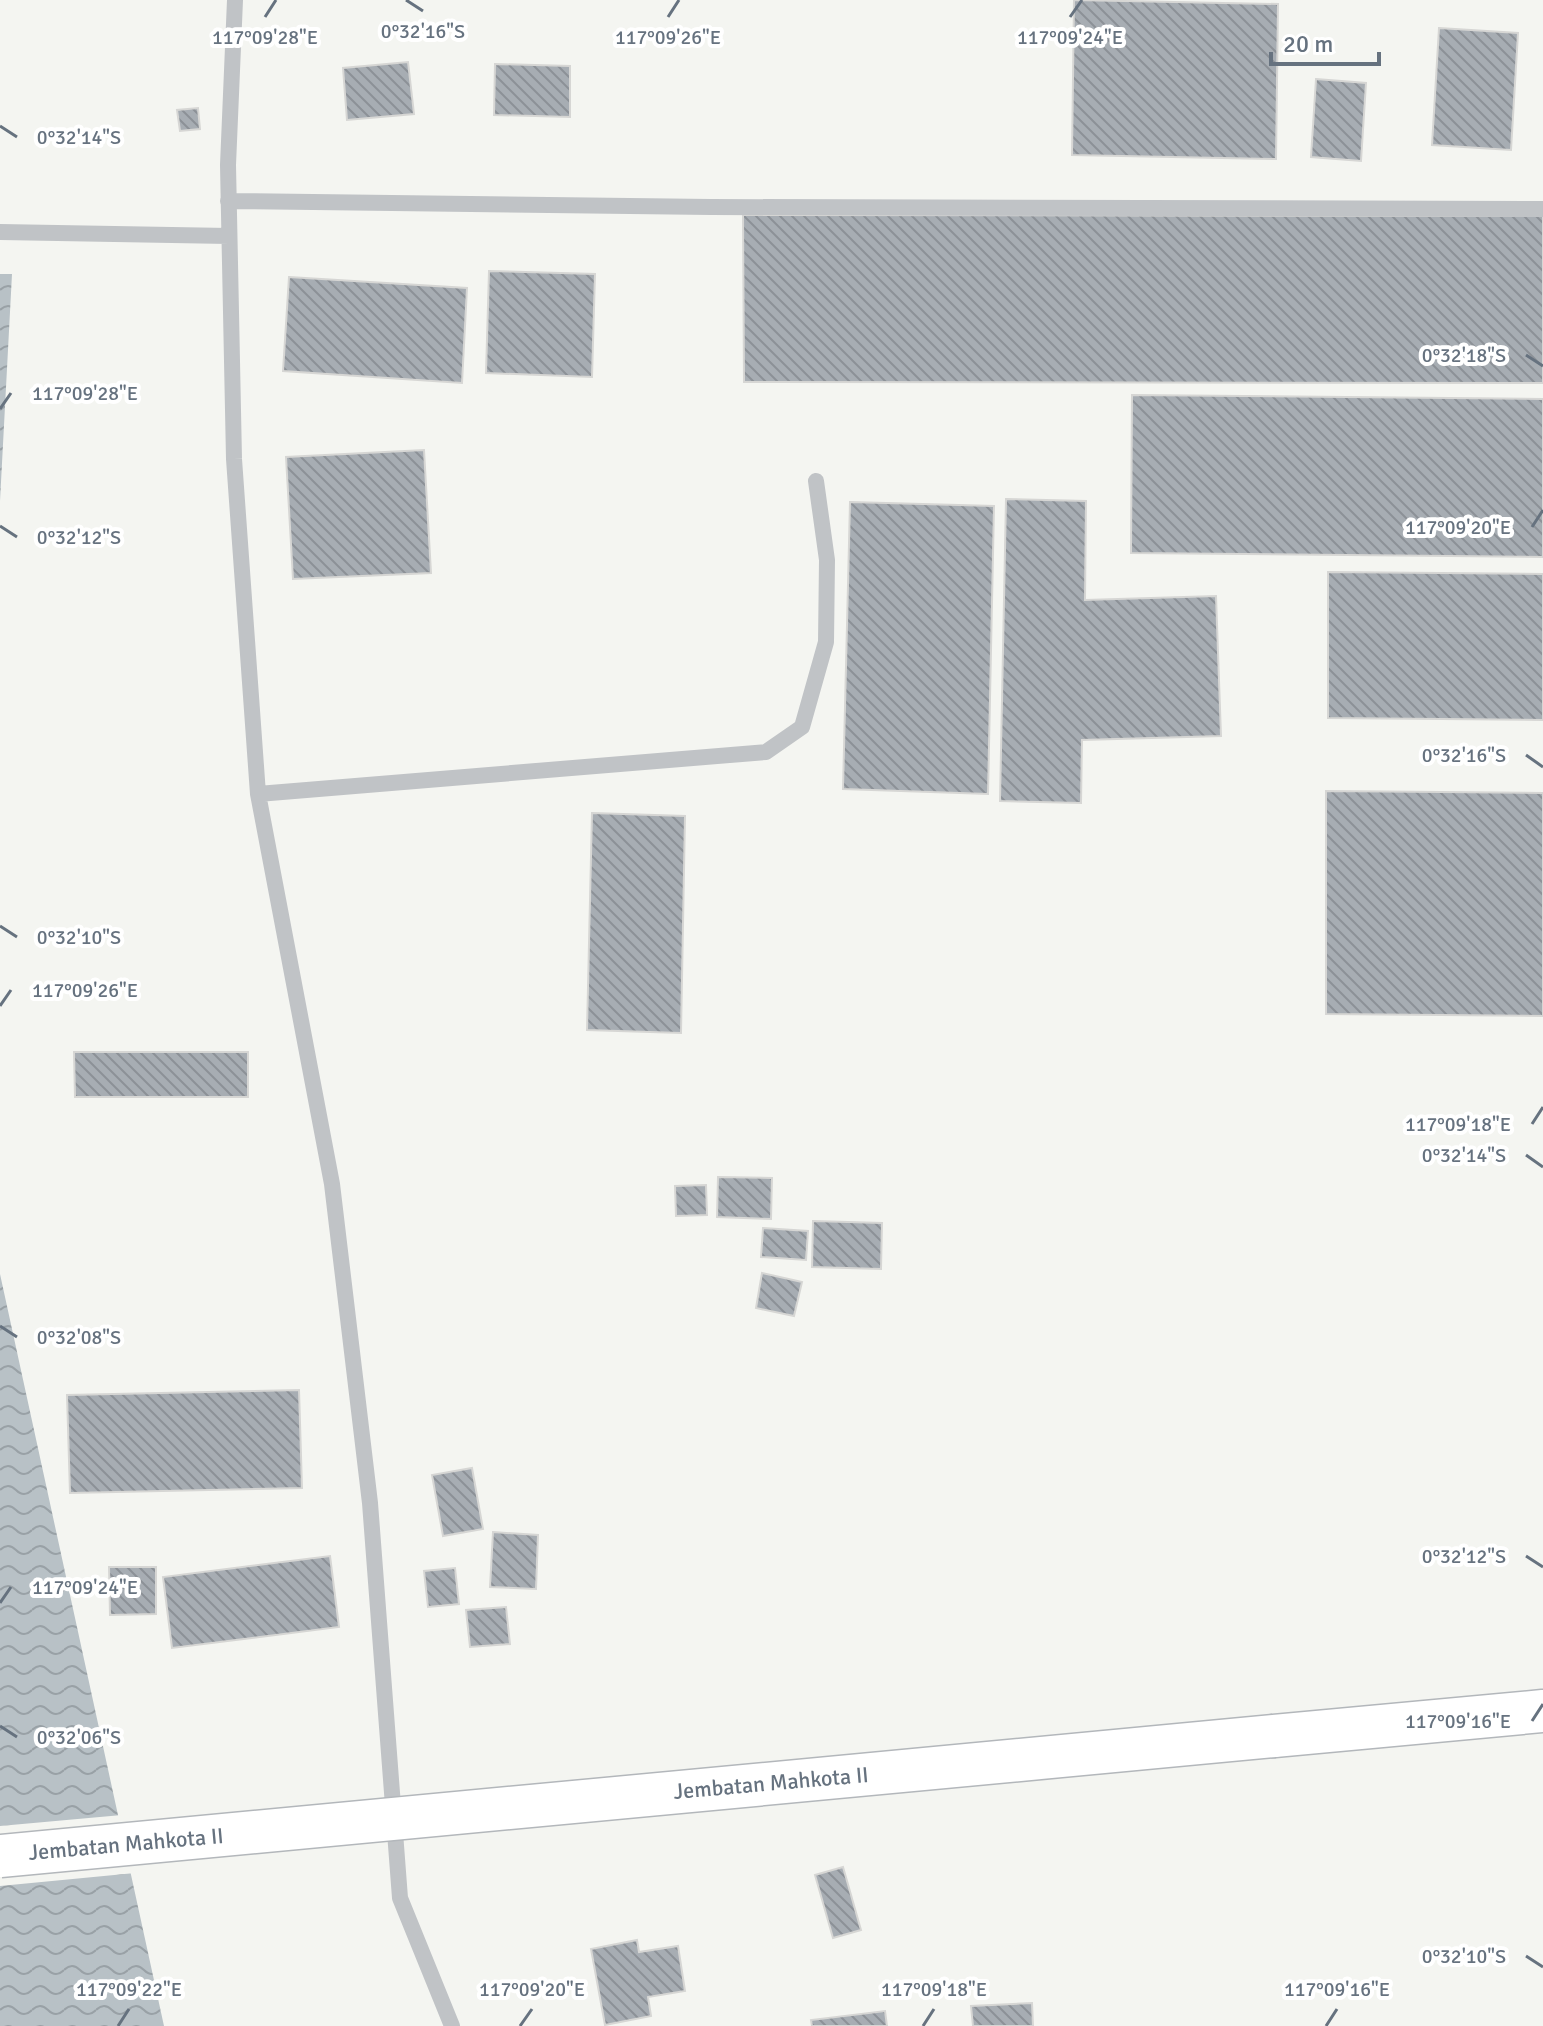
<svg xmlns="http://www.w3.org/2000/svg" width="1543" height="2026" font-family="Signika,sans-serif">
<style>
.water{fill:url(#water-waves)}
.pier{fill:#f4f5f1}
.building{fill:url(#building-back-hatch);stroke:#d6d6d4;stroke-width:2}
.lines{fill:none;stroke-linecap:round;stroke-linejoin:round}
.secondary-casing{stroke:#b3b7bb;stroke-width:45}
.lane{stroke:#c0c3c6;stroke-width:16}
.secondary{stroke:#fff;stroke-width:42}
.secondary-bridge-casing{stroke:#b3b7bb;stroke-width:45;stroke-linecap:butt}
.secondary-bridge{stroke:#fff;stroke-width:42}
.ticks{fill:none;stroke:#66727f;stroke-width:3}
.labels{text-anchor:middle;dominant-baseline:central;stroke-width:8;stroke-linejoin:round;paint-order:stroke}
.street-label{font-size:22px;fill:#66727f;stroke:#fff}
.ticks-label{font-size:20px;text-anchor:middle;fill:#66727f;stroke:#fff;stroke-width:8;stroke-linejoin:round;paint-order:stroke}
</style>
<defs>
<pattern id="water-waves" width="16" height="10" patternUnits="userSpaceOnUse" patternTransform="scale(2)"><rect width="16" height="10" fill="#b8c1c6"/><path d="M0 5q4-4 8 0t8 0" fill="none" stroke="#99a1a6"/></pattern>
<pattern id="building-back-hatch" width="6" height="6" patternUnits="userSpaceOnUse" patternTransform="scale(2)"><rect width="6" height="6" fill="#a7adb3"/><path d="M-1 5l2 2M0 0l6 6M5-1l2 2" fill="none" stroke="#8c9197"/></pattern>
</defs>
<rect width="100%" height="100%" fill="#f4f5f1"/>
<path class="water" d="M0 274H12L0 501Z
M0 1274 164 2026H0Z"/>
<path class="pier" d="M122 1815 135 1873 0 1886V1826Z"/>
<path class="building" d="M1074 0 1278 4 1276 159 1072 155Z
M1439 28 1518 33 1511 150 1432 145Z
M408 62 414 114 347 120 343 68Z
M495 64 570 66V117L494 115Z
M1316 79 1366 83 1361 161 1311 157Z
M198 108 200 129 180 131 177 110Z
M743 215 1543 216V383L744 382Z
M489 271 595 274 592 377 486 373Z
M289 277 467 288 462 383 283 371Z
M1132 395 1543 399V557L1131 553Z
M424 450 431 573 293 579 286 457Z
M1006 499 1086 501 1085 600 1216 596 1221 736 1082 740 1081 803 1000 801Z
M850 502 994 506 988 794 843 789Z
M1328 572 1543 574V720L1328 718Z
M1326 791 1543 793V1016L1326 1014Z
M592 813 685 816 681 1033 587 1030Z
M74 1052H248V1097H75Z
M718 1177 772 1178 771 1219 717 1217Z
M706 1185 707 1215 676 1216 675 1186Z
M813 1221 882 1223 881 1269 812 1267Z
M763 1228 808 1231 806 1260 761 1257Z
M762 1273 802 1282 794 1316 756 1308Z
M299 1390 302 1488 70 1493 67 1395Z
M472 1468 483 1529 443 1536 432 1475Z
M493 1532 538 1535 536 1589 490 1587Z
M330 1556 339 1627 172 1648 163 1577Z
M109 1567H156V1614L110 1615Z
M455 1568 459 1604 428 1607 424 1571Z
M506 1607 510 1644 470 1647 466 1610Z
M843 1867 861 1930 833 1938 815 1875Z
M637 1940 639 1952 678 1946 685 1991 648 1997 651 2016 605 2025 591 1949Z
M1032 2003 1033 2026H973L971 2006Z
M885 2011 887 2026H812L811 2020Z"/>
<g class="lines">
<defs>
<path id="secondary" d="M1274 1736 1543 1711"/>
</defs>
<use href="#secondary" class="secondary-casing"/>
<path class="lane" d="M235 0 228 165 234 459 258 794 332 1184 370 1503 400 1898 452 2026
M228 201 711 207 1543 209
M0 232 229 236
M258 794 766 752 802 727 826 642 827 560 816 481"/>
<use href="#secondary" class="secondary"/>
<defs>
<path id="secondary-bridge" d="M0 1856 1274 1736"/>
</defs>
<use href="#secondary-bridge" class="secondary-bridge-casing"/>
<use href="#secondary-bridge" class="secondary-bridge"/>
</g>
<path class="ticks" d="M406 0 423 11M265 17 276 0M668 17 679 0M1070 17 1082 0M0 126 17 137M1526 355 1543 366M0 409 11 393M0 526 17 537M1532 527 1543 510M1526 755 1543 767M0 926 17 937M0 1006 11 990M1532 1124 1543 1107M1526 1155 1543 1167M0 1326 17 1337M1526 1556 1543 1567M0 1603 11 1587M1532 1721 1543 1704M0 1726 17 1737M1526 1956 1543 1967M118 2026 129 2009M520 2026 532 2009M923 2026 934 2009M1326 2026 1337 2009"/>
<g class="labels">
<g class="street-label">
<text transform="translate(771 1783) rotate(-5)">Jembatan Mahkota II</text>
<text transform="translate(126 1844) rotate(-5)">Jembatan Mahkota II</text>
</g>
</g>
<g class="ticks-label">
<text x="423" y="38">0°32'16"S</text>
<text x="265" y="44">117°09'28"E</text>
<text x="668" y="44">117°09'26"E</text>
<text x="1070" y="44">117°09'24"E</text>
<text x="79" y="144">0°32'14"S</text>
<text x="1464" y="362">0°32'18"S</text>
<text x="85" y="400">117°09'28"E</text>
<text x="1458" y="534">117°09'20"E</text>
<text x="79" y="544">0°32'12"S</text>
<text x="1464" y="762">0°32'16"S</text>
<text x="79" y="944">0°32'10"S</text>
<text x="85" y="997">117°09'26"E</text>
<text x="1458" y="1131">117°09'18"E</text>
<text x="1464" y="1162">0°32'14"S</text>
<text x="79" y="1344">0°32'08"S</text>
<text x="1464" y="1563">0°32'12"S</text>
<text x="85" y="1594">117°09'24"E</text>
<text x="1458" y="1728">117°09'16"E</text>
<text x="79" y="1744">0°32'06"S</text>
<text x="1464" y="1963">0°32'10"S</text>
<text x="129" y="1996">117°09'22"E</text>
<text x="532" y="1996">117°09'20"E</text>
<text x="934" y="1996">117°09'18"E</text>
<text x="1337" y="1996">117°09'16"E</text>
</g>
<path d="M1271 52v12h108v-12" fill="none" stroke="#66727f" stroke-width="4"/>
<text x="1283" y="52" font-size="24" fill="#66727f" stroke="#ffffff" stroke-width="6" paint-order="stroke">20 m</text>
</svg>
